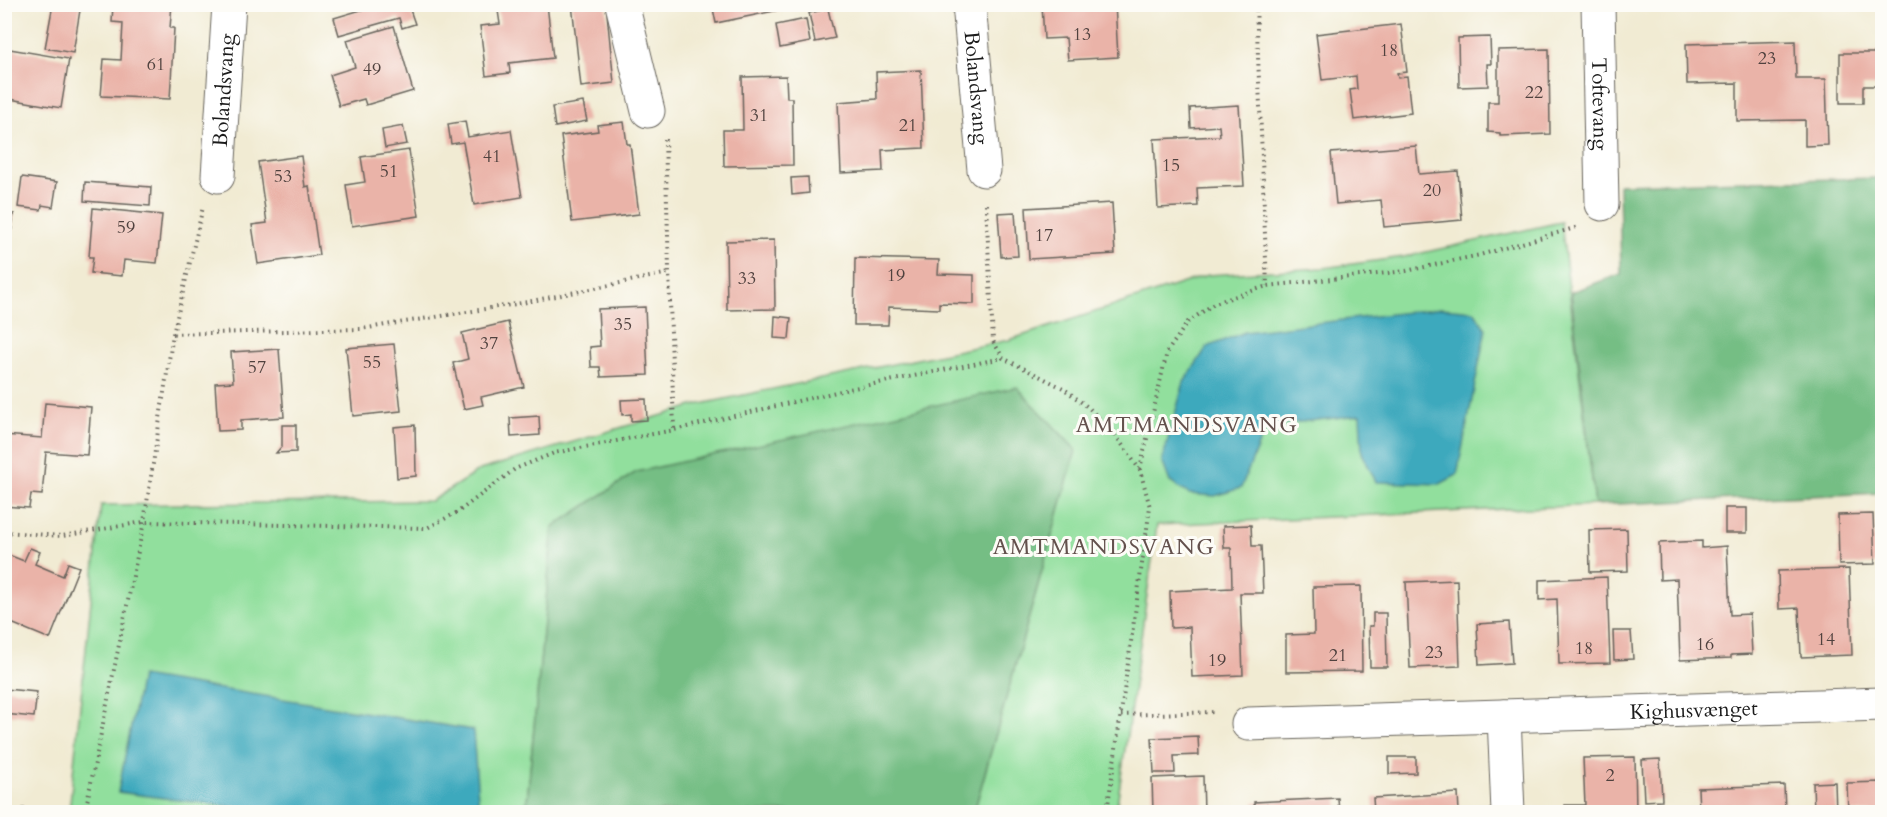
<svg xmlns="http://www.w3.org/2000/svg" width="1887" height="817" font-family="Cardo,serif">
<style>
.green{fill:#91df9d;stroke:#567e5c;stroke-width:1.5}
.forest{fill:#74be84;stroke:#486d50;stroke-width:1.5}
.water{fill:#3da9bd;stroke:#2c626c;stroke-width:1.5}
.building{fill:#eab3a8}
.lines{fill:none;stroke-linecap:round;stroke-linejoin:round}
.minor-casing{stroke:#67645c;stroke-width:35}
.path{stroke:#67645c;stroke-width:4;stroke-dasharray:1.5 4.5;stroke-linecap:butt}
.minor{stroke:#fff;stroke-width:33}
.labels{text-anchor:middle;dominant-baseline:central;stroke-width:6;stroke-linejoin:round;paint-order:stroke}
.number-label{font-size:18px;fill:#50423f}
.street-label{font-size:21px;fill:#1c1c1c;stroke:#fdfcf7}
.neighbourhood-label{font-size:22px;letter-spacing:1.5px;fill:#64514d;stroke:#fdfcf7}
</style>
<rect width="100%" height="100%" fill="#fdfcf7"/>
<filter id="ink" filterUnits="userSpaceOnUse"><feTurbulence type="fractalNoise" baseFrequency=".0167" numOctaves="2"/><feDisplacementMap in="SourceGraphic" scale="12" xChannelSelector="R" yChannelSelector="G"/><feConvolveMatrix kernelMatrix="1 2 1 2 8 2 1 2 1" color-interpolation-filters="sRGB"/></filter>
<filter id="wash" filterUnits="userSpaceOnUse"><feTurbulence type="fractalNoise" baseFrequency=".008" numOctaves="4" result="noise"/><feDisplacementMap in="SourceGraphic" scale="24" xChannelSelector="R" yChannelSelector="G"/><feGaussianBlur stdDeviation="1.35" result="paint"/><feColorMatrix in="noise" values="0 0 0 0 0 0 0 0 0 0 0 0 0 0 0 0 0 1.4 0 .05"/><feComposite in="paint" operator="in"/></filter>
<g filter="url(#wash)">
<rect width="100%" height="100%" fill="#f1ebd3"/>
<path class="green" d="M1561 222 1595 505 1157 525 1116 812H974L1076 450 553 527 526 812H69L101 505 431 501 480 470 696 405 1009 340 1208 275 1323 268 1404 257Z"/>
<path class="forest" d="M1882 178V493L1595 505 1571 292 1621 274 1619 184Z
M1017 387 1076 450 974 812H526L553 527 636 472Z"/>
<path class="water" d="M1441 308 1474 311 1486 329 1457 475 1440 484 1376 482 1362 453 1360 415 1266 426 1241 488 1215 496 1189 494 1170 482 1162 461 1184 382 1207 347 1245 332Z
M141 676 473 730 479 812H257L256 810 118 792Z"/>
<g id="blocks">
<path class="building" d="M53 4H81L73 53 45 48Z
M113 4H172L170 28H174L170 99 101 96 104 59 121 60 123 23 112 22Z
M381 4H408L415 24 402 28 399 18 339 35 334 18Z
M497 4H547L553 58 509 63 510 73 486 76 480 26 500 24Z
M572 4H606L614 83 581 87Z
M712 4H783L784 9 716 23Z
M1042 4H1115L1118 57 1068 60 1066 38 1044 39Z
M828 9 835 38 815 42 809 13Z
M806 19 810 42 780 48 776 25Z
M1401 24 1407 72 1397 73 1398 77 1407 76 1411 113 1354 120 1350 90 1357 89 1356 76 1322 80 1316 34Z
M394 26 413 91 366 105 364 99 339 106 330 75 355 67 347 40Z
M1490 37 1491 64H1487L1488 86 1459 87 1458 38Z
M1795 41 1796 79H1826L1828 145 1805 146V120L1737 121V83L1687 84 1686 44Z
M4 48 69 59 61 108 4 98Z
M1549 49 1550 134 1500 136V133L1488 132V102H1498V50Z
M1840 53H1882V86H1863V103H1840Z
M921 70 924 148 882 150 883 171 841 173 838 102 877 99 876 72Z
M786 76 787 98H792L793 165 724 166 723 130H743L742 77Z
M583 102 587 121 555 127 552 107Z
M1239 105 1244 186 1197 188 1198 206 1158 208 1154 139 1220 136 1219 126 1191 128 1190 108Z
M465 121 468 137 511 130 522 197 474 205 463 142 451 144 448 124Z
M624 122 627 144H630L639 214 572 222 561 136 598 131 597 125Z
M403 126 407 144 385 148 382 130Z
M1416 146 1419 174 1458 171 1462 220 1384 227 1381 200 1336 204 1331 153Z
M409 150 419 216 352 226 346 185 365 182 361 157Z
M301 156 305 187 309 186 319 255 258 264 252 225 267 223 258 162Z
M22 177 57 182 53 207 42 205 41 210 18 207Z
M808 177 809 193 792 195 791 178Z
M85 182 151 187 150 206 84 201Z
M1112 203 1115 254 1029 259 1026 208Z
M93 208 162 215 157 263 124 260 122 276 91 273 93 257H89Z
M1015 212 1018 256 1001 257 998 213Z
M4 213 14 214 6 264H4Z
M774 240 775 309 727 310 726 241Z
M855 258 939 260 938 274 974 275V304L939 303V309L889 307 888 325H854Z
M645 307 648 375 601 377 600 367H591L590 347 600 346 598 309Z
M775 316 791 318 789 339 774 338Z
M508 322 524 387 481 397 483 405 464 409 453 363 468 359 462 333Z
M394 344 401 411 353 416 346 348Z
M279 349 284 417 241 420V430L218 431 215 383 233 382 231 352Z
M646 399 647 420 631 421V414L622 415 621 400Z
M45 403 91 407 87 455 46 452 42 495 31 494 29 508 4 506V435L42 438Z
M539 416 540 435 511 437 510 418Z
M282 425H296V452L276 453 282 446Z
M415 425 416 476 397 478 394 427Z
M1725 508H1747V533H1725Z
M1873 514 1875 564 1839 565 1838 515Z
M1251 525 1252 546H1261L1263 593H1240L1243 675 1192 677 1190 627 1171 628 1170 591 1232 588 1231 548H1224L1223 526Z
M1627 529 1628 571 1590 572 1589 530Z
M1702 541V548L1727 546 1730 615 1750 614 1752 654 1731 655V658L1680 660 1677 579 1660 580 1659 543Z
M30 548 40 552 35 564 63 576 68 563 79 567 50 639 4 620V553L24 561Z
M1849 569 1852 655 1801 657 1799 608 1779 609 1778 571Z
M1607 577 1610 663 1559 664 1557 599 1539 600V580Z
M1457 580 1460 666 1410 668 1406 582Z
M1361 586 1362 671 1286 672V635L1314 634 1313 587Z
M1373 613H1386L1387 667H1370L1369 626H1373Z
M1509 622 1512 663 1479 665 1477 624Z
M1613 631H1631L1633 659 1614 660Z
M5 689 37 692 34 717 4 714Z
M1198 736 1199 755 1174 756 1175 773H1154L1152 738Z
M1389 757H1416V773L1389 774Z
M1635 757 1636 812H1565V805H1585L1583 758Z
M1660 759 1662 800 1644 801 1642 760Z
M1203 776 1204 812H1153L1152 778Z
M1835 782 1836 812H1814L1813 783Z
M1882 782V812H1848L1847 783Z
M1784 785 1785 812H1699L1698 788Z
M1458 793 1459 812H1374L1373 798Z
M1338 798 1339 812H1255L1254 802Z
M23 808 51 811V812H22Z"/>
</g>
</g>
<g filter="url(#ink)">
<use href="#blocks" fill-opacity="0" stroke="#67645c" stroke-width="1.5"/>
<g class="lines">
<defs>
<g id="minor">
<path d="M622 4 648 111"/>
<path id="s1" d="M969 4 984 170"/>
<path id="s2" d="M1598 4 1602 204"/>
<path id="s3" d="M218 176 229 4"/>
<path d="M1504 716 1508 812"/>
<path id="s4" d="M1248 724 1882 704"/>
</g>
</defs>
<use href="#minor" class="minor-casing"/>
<path class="path" d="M1256 4 1267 286
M665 139 674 430
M986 204 993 341 1003 358 1063 388 1089 408 1116 436 1140 470 1150 507 1107 812
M173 334 361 329 522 303 669 273
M1140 469 1167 352 1188 322 1215 303 1267 286 1406 271 1480 255 1578 227
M4 532 62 536 144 522 427 528 458 512 515 469 554 453 674 430 849 389 1003 358
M1121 715 1216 712
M85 812 144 522 173 334 203 207"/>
<use href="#minor" class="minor"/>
</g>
</g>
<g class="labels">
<g class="number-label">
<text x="1082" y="34">13</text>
<text x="1389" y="50">18</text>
<text x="1767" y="58">23</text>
<text x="156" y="64">61</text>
<text x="372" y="69">49</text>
<text x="1534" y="92">22</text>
<text x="759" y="115">31</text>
<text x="908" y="125">21</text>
<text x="492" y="156">41</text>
<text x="1171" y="165">15</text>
<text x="389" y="171">51</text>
<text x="283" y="176">53</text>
<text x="1432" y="190">20</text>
<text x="126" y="227">59</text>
<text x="1044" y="235">17</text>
<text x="896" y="275">19</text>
<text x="747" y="278">33</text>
<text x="623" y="324">35</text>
<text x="489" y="343">37</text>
<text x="372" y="362">55</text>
<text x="257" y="367">57</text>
<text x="1826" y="639">14</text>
<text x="1705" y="644">16</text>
<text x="1584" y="648">18</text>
<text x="1434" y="652">23</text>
<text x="1338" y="655">21</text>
<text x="1217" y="660">19</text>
<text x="1610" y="775">2</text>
</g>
<g class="street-label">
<text stroke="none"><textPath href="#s1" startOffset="84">Bolandsvang</textPath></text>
<text stroke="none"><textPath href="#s3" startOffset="86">Bolandsvang</textPath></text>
<text stroke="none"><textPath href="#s2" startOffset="100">Toftevang</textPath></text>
<text stroke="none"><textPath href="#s4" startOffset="446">Kighusvænget</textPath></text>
</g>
<g class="neighbourhood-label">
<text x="1187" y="425">AMTMANDSVANG</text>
<text x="1104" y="547">AMTMANDSVANG</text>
</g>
</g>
<rect width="1887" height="817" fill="none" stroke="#fdfcf7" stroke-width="24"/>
</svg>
